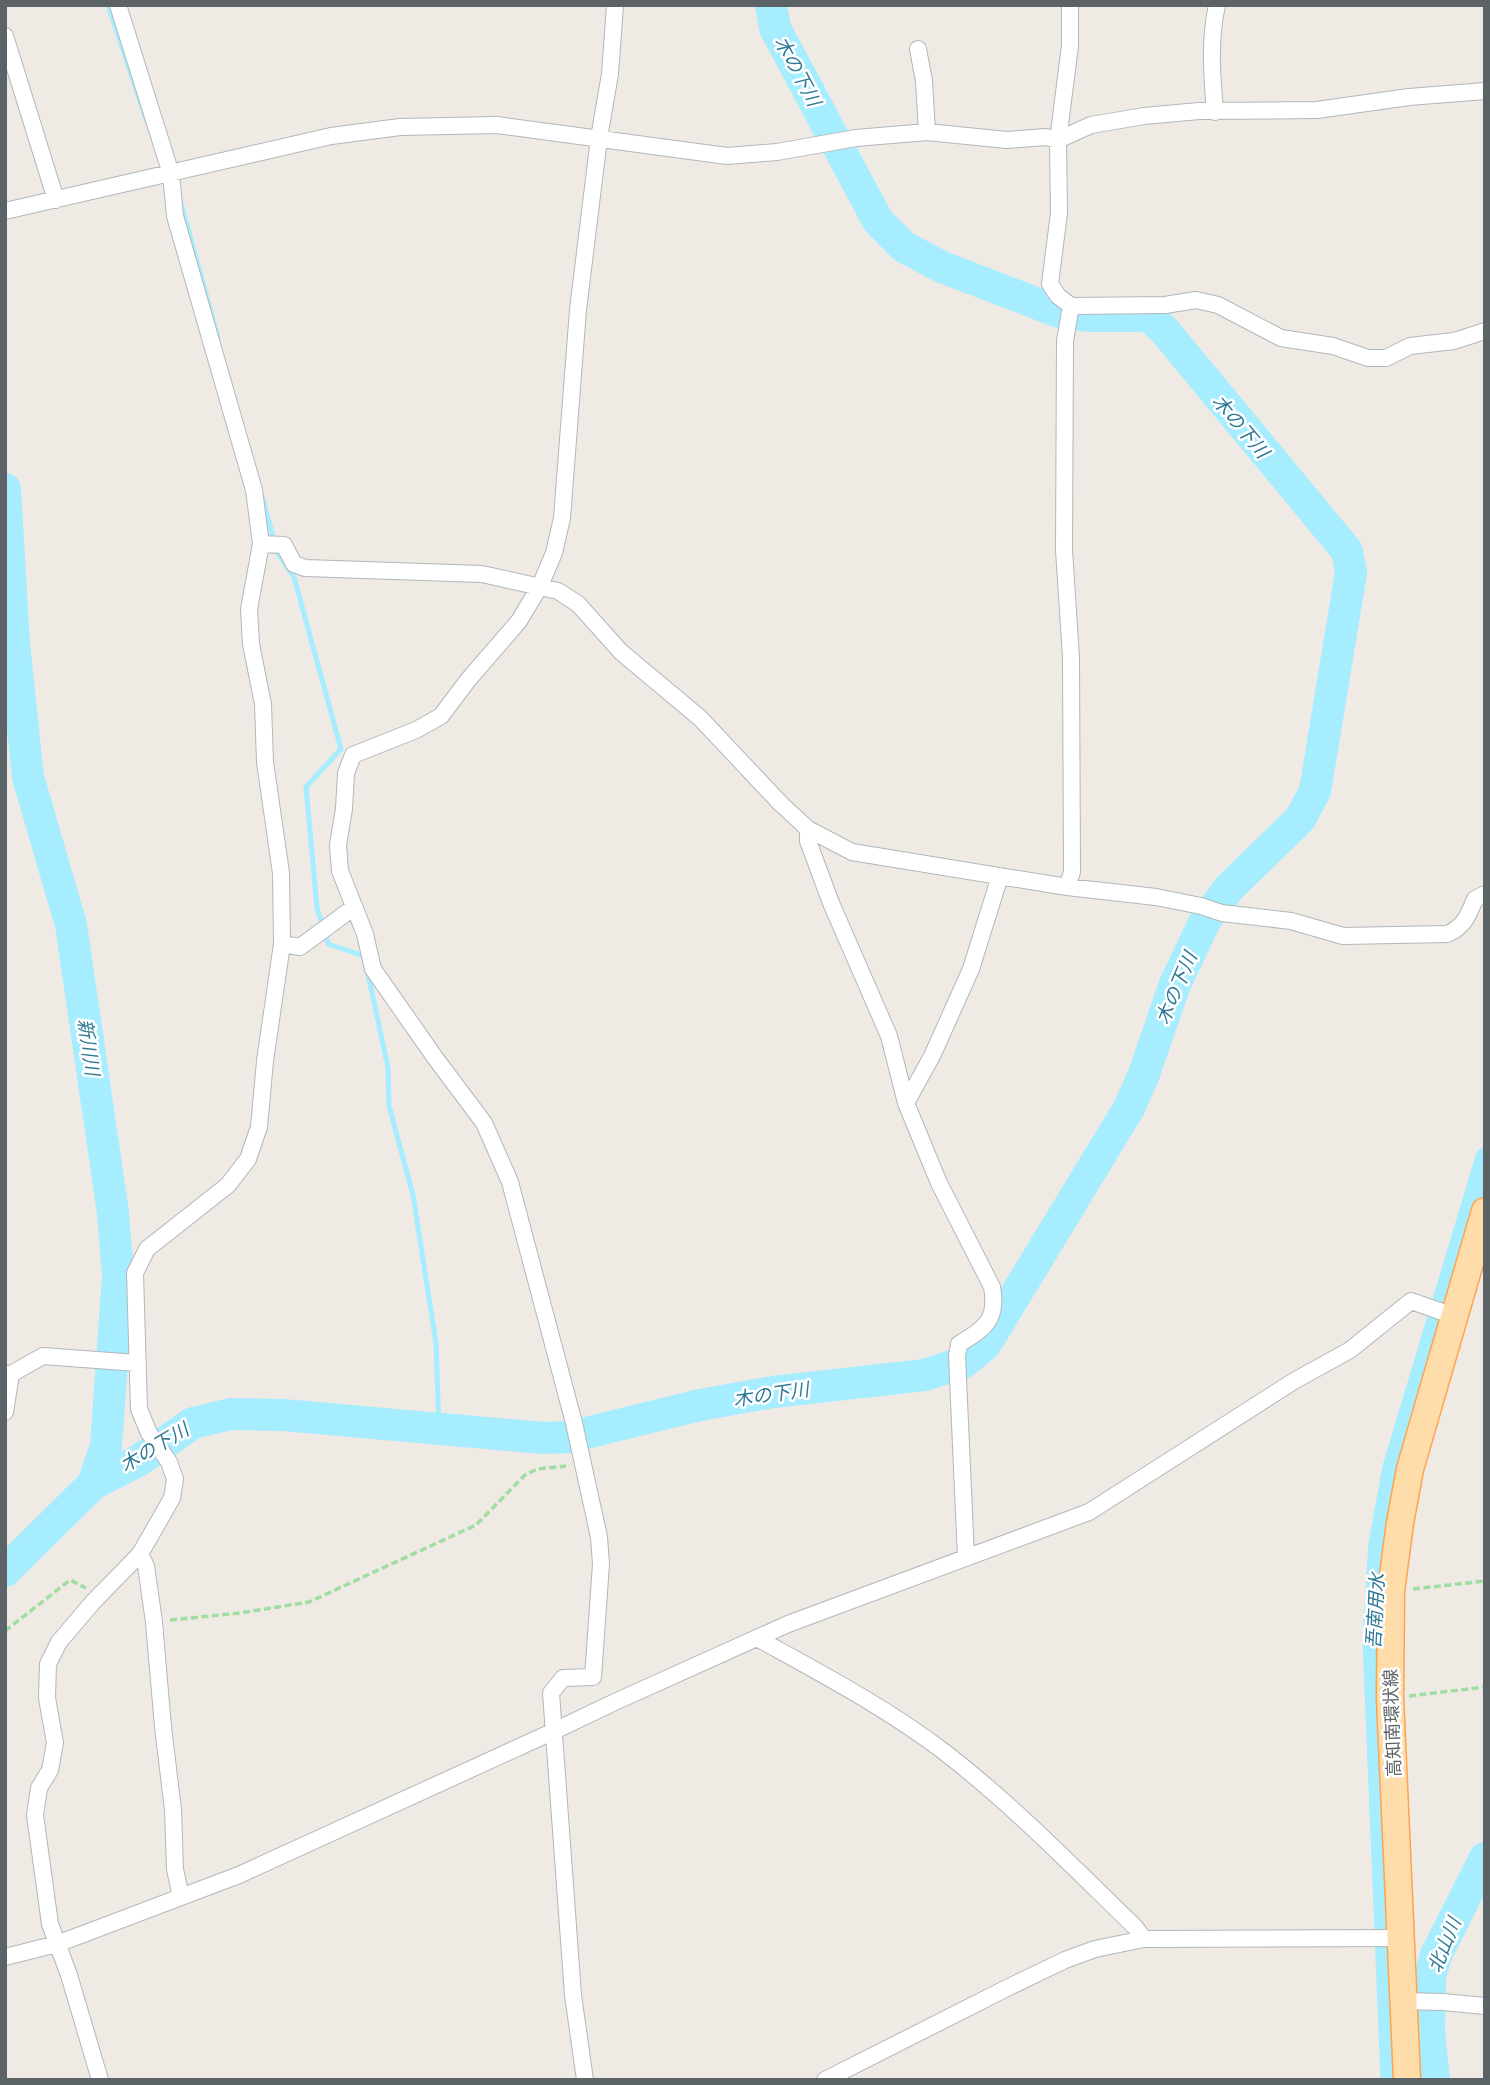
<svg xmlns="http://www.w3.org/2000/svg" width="1490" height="2085" font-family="Raleway,'Noto Sans JP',sans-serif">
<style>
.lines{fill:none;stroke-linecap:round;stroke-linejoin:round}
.stream{stroke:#a5edff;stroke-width:5}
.canal{stroke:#a5edff;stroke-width:19}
.river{stroke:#a5edff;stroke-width:32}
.minor-casing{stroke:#b2b7ba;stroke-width:18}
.primary-casing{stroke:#ffa34e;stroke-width:29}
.path{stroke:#a0dda1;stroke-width:3.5;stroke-dasharray:7 3.5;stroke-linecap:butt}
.minor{stroke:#fff;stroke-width:16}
.primary{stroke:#fda;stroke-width:26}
.labels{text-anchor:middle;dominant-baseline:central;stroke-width:5;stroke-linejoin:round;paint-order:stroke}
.street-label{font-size:18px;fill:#5c6366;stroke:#fff}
.water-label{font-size:19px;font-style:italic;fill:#2e7996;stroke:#fff}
</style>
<rect width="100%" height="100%" fill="#f0eae4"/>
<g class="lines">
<path class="stream" d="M108 5 147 122
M181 203 218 338
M263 499 277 552 294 577 341 749 306 787 317 908 328 944 364 956 365 959
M367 969 388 1068 389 1106 413 1195 436 1343 439 1429"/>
<path class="canal" d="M1390 2080 1372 1641 1378 1543 1392 1467 1485 1157"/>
<path class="river" d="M5 489 14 644 28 777 71 925 113 1213 118 1276 106 1446 93 1484 5 1571
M93 1484 138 1461 193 1423 231 1414 283 1415 543 1438 570 1437 700 1405 773 1392 925 1375 964 1362 985 1345 1129 1108 1144 1074 1175 984 1205 921 1229 888 1300 819 1315 791 1351 573 1347 551 1164 330 1149 316H1087L1059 312 942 267 904 247 878 221 775 28 771 5
M1434 2080 1429 2031 1430 1977 1436 1955 1485 1858"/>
<defs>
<path id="minor" d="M1070 5V46L1058 140 1059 213 1050 284 1058 296 1071 306 1165 305 1196 300 1218 305 1281 338 1333 346 1368 358H1386L1410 346 1454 341 1485 331
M5 36 56 200
M918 49 924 81 927 132
M1215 112C1212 76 1209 41 1217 5
M5 211 331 136 400 127 497 125 727 156 777 152 856 138 927 132 1007 140 1046 137 1058 140 1091 125 1144 116 1199 111 1317 110 1409 97 1485 91
M261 544 284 545 294 564 305 568 482 574 558 591 578 604 621 652 700 718 780 803 808 829 852 852 1067 887 1156 897 1201 906 1222 913 1291 921 1343 936 1447 934C1464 927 1468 916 1475 899L1485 894
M808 829V841L831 903 889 1036 906 1103
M1067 887 1072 872 1071 657 1064 550 1065 341 1071 306
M282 944 300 947 353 908
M5 1374H11L43 1356 137 1363
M5 1412 11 1374
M140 1554 146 1566 154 1622 163 1727 173 1810 175 1869 181 1897
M966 1558 957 1356 959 1344C985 1328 998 1320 992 1287L939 1183 906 1103 932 1056 971 969 1000 876
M757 1638C820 1673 885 1707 943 1751 1012 1804 1073 1867 1135 1927L1144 1939
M5 1957 57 1944 239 1875 552 1732 617 1701 788 1624 1089 1512 1294 1381 1350 1350 1411 1301 1454 1316
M1403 2001 1443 2002 1485 2006
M100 2080 69 1975 50 1924 35 1815 39 1788 50 1770 55 1743 47 1698 48 1664 59 1642 93 1602 140 1554 172 1498 175 1479 169 1462 149 1433 139 1409 135 1273 147 1249 228 1185 248 1159 259 1127 265 1061 282 944 281 873 265 762 263 704 251 644 249 609 261 544 254 490 175 216 171 174 118 5
M585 2080 573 1995 551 1693 563 1678 593 1677 601 1564 599 1537 574 1423 510 1182 484 1123 436 1059 373 969 365 934 340 871 338 845 344 809 346 773 353 755 416 730 441 716 468 680 519 621 540 586 554 553 562 518 578 310 599 138 610 74 615 5
M825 2080 1007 1988 1065 1960 1095 1949 1144 1939 1400 1938"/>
<path id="primary" d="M1407 2080 1390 1698 1391 1591 1400 1523 1410 1469 1485 1211"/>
</defs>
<use href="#minor" class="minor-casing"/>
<use href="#primary" class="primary-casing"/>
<path class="path" d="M1413 1589 1485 1581
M170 1620 240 1613 309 1602 476 1525 525 1475 537 1469 566 1466
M5 1631 70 1580 86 1588
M1409 1696 1485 1687"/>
<use href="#minor" class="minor"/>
<use href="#primary" class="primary"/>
</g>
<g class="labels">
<g class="street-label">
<text transform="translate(1392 1723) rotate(-92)">高知南環状線</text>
</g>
<g class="water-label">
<text transform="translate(798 71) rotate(62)">木の下川</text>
<text transform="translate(1241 426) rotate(50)">木の下川</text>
<text transform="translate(1176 988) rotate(-67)">木の下川</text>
<text transform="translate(89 1047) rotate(82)">新川川</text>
<text transform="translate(771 1394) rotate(-8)">木の下川</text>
<text transform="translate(154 1447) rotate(-31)">木の下川</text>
<text transform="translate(1375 1611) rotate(-87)">吾南用水</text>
<text transform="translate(1444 1945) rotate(-68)">北山川</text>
</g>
</g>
<rect width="1490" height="2085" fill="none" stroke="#5c6366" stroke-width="14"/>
</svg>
